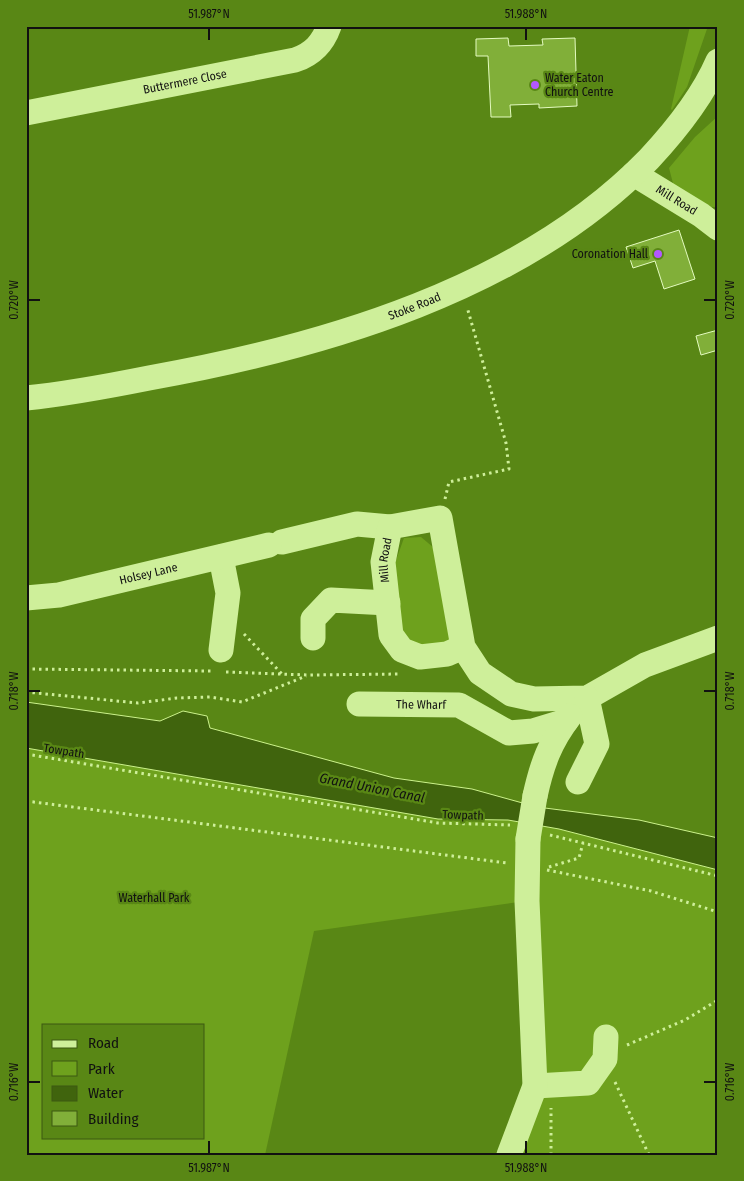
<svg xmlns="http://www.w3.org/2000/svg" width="744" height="1181" font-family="'Fira Sans Condensed',sans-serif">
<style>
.green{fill:#6ea11d;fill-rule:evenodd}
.water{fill:#40640d;stroke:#ccf28c}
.building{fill:#81af39;stroke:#e4fbc0}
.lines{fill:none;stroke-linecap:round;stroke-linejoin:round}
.path{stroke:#ceef9a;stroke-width:3;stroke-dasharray:2.5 4;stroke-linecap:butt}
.minor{stroke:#ceef9a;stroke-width:25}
.minor-bridge{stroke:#ceef9a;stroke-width:25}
.ticks{fill:none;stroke:#111;stroke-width:2}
.poi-dot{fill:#b358ff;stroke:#598715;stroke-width:2}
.labels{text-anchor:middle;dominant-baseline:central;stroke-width:4.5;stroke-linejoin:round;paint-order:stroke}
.poi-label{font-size:12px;fill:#111;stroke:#598715;text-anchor:start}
.street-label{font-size:12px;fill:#111;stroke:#598715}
.park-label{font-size:12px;fill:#111;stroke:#598715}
.water-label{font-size:14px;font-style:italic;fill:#111;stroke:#598715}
.neatline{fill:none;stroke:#111;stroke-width:2}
.ticks-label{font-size:12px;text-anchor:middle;fill:#111}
</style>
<rect width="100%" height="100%" fill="#598715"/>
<path class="green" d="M690 26H708L687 87 672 110 671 109Z
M718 116V207H711L674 187 669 168 695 137Z
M421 537 434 548 450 642 418 649 398 633 395 563 404 538Z
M26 748 438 819 508 820 559 829 718 870V1155H509L535 1086 526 901 314 931 265 1155H26ZM44 1025H204V1137H44Z"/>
<path class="water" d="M26 702 160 721 183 711 207 716 210 728 394 778 472 789 537 807 639 820 718 838V870L559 829 508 820 438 819 26 748Z"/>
<path class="building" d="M508 38 509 46 543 45 542 39 575 38 577 106 539 108V104L510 105 511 117H491L488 56H476V39Z
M679 230 695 279 664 289 655 261 633 268 626 247Z
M718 330V350L701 355 696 336Z"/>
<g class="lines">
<path class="path" d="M445 499 449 482 509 469 506 443 467 307
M244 634 282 674
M26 669 212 671
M226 672 308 675 400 674
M26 692 138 703 177 698 210 697 242 702 306 676
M26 754 438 823 510 825
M26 801 507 863
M550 835 718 876
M549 867 579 858 583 843
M547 870 651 891 718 912
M627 1045 685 1020 718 1000
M615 1082 649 1155
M551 1155V1108"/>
<g class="minor">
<path id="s1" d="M26 113 295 60C313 54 323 43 329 26"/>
<path id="s2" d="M634 174 701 215 718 228"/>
<path id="s3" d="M26 398C67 394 109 386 149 378 323 347 523 289 649 159 676 130 702 98 718 61"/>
<path d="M282 542 357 524 390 527"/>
<path d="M221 557 228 593 221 650"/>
<path id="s4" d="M26 598 59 595 269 545"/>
<path d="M313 638V619L331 600 388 603"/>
<path id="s5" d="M463 647 447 654 420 657 402 650 391 635 383 562 390 527 440 518 463 647 480 673 511 694 534 699 587 698 645 665 718 638"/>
<path id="s6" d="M359 704 459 705 509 733 533 731 566 721"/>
<path d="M578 782 597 744 587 698"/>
<path d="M535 796C542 764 550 742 570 716"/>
<path d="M535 1086 588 1083 605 1059 606 1037"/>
<path d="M509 1155 535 1086 527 901 528 839"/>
</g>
<path class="minor-bridge" d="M528 839 535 796"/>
</g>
<path class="ticks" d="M209 28V40M526 28V40M28 300H40M704 300H716M28 691H40M704 691H716M28 1082H40M704 1082H716M209 1141V1154M526 1141V1154"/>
<g class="poi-dot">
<circle cx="535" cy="85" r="5"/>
<circle cx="658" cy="254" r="5"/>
</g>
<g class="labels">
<g class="poi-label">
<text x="545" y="78">Water Eaton<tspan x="545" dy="14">Church Centre</tspan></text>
<text x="648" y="254" text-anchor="end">Coronation Hall</text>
</g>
<g class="street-label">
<text stroke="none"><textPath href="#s1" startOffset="162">Buttermere Close</textPath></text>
<text stroke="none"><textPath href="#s2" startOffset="50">Mill Road</textPath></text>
<text stroke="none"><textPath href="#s3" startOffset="400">Stoke Road</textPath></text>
<text stroke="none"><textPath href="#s5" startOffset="158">Mill Road</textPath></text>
<text stroke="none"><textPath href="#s4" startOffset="125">Holsey Lane</textPath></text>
<text stroke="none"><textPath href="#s6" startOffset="62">The Wharf</textPath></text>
<text transform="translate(64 751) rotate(9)">Towpath</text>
<text transform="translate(463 815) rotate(2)">Towpath</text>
</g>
<g class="park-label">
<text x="154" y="898">Waterhall Park</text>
</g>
<g class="water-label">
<text transform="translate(372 788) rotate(11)">Grand Union Canal</text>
</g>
</g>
<rect width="744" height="1181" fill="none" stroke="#598715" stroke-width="55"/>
<rect x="42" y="1024" width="162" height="115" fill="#598715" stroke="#3c5813"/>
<rect x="52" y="1040" width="25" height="8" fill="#ceef9a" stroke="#3c5813"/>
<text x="88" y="1048" font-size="15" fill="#111111">Road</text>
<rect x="52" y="1061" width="25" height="15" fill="#6ea11d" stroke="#3c5813"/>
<text x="88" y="1074" font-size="15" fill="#111111">Park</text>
<rect x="52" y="1086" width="25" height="15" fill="#40640d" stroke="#3c5813"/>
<text x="88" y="1098" font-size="15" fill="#111111">Water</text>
<rect x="52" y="1111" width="25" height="15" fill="#81af39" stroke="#3c5813"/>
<text x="88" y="1124" font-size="15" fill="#111111">Building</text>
<rect x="28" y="28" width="688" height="1126" class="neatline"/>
<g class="ticks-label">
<text x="209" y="18">51.987°N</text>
<text x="526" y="18">51.988°N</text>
<text transform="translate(14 300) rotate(-90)" y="4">0.720°W</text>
<text transform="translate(730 300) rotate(-90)" y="4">0.720°W</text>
<text transform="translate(730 691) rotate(-90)" y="4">0.718°W</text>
<text transform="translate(14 691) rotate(-90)" y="4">0.718°W</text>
<text transform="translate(730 1082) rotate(-90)" y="4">0.716°W</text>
<text transform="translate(14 1082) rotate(-90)" y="4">0.716°W</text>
<text x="209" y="1172">51.987°N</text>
<text x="526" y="1172">51.988°N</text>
</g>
</svg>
